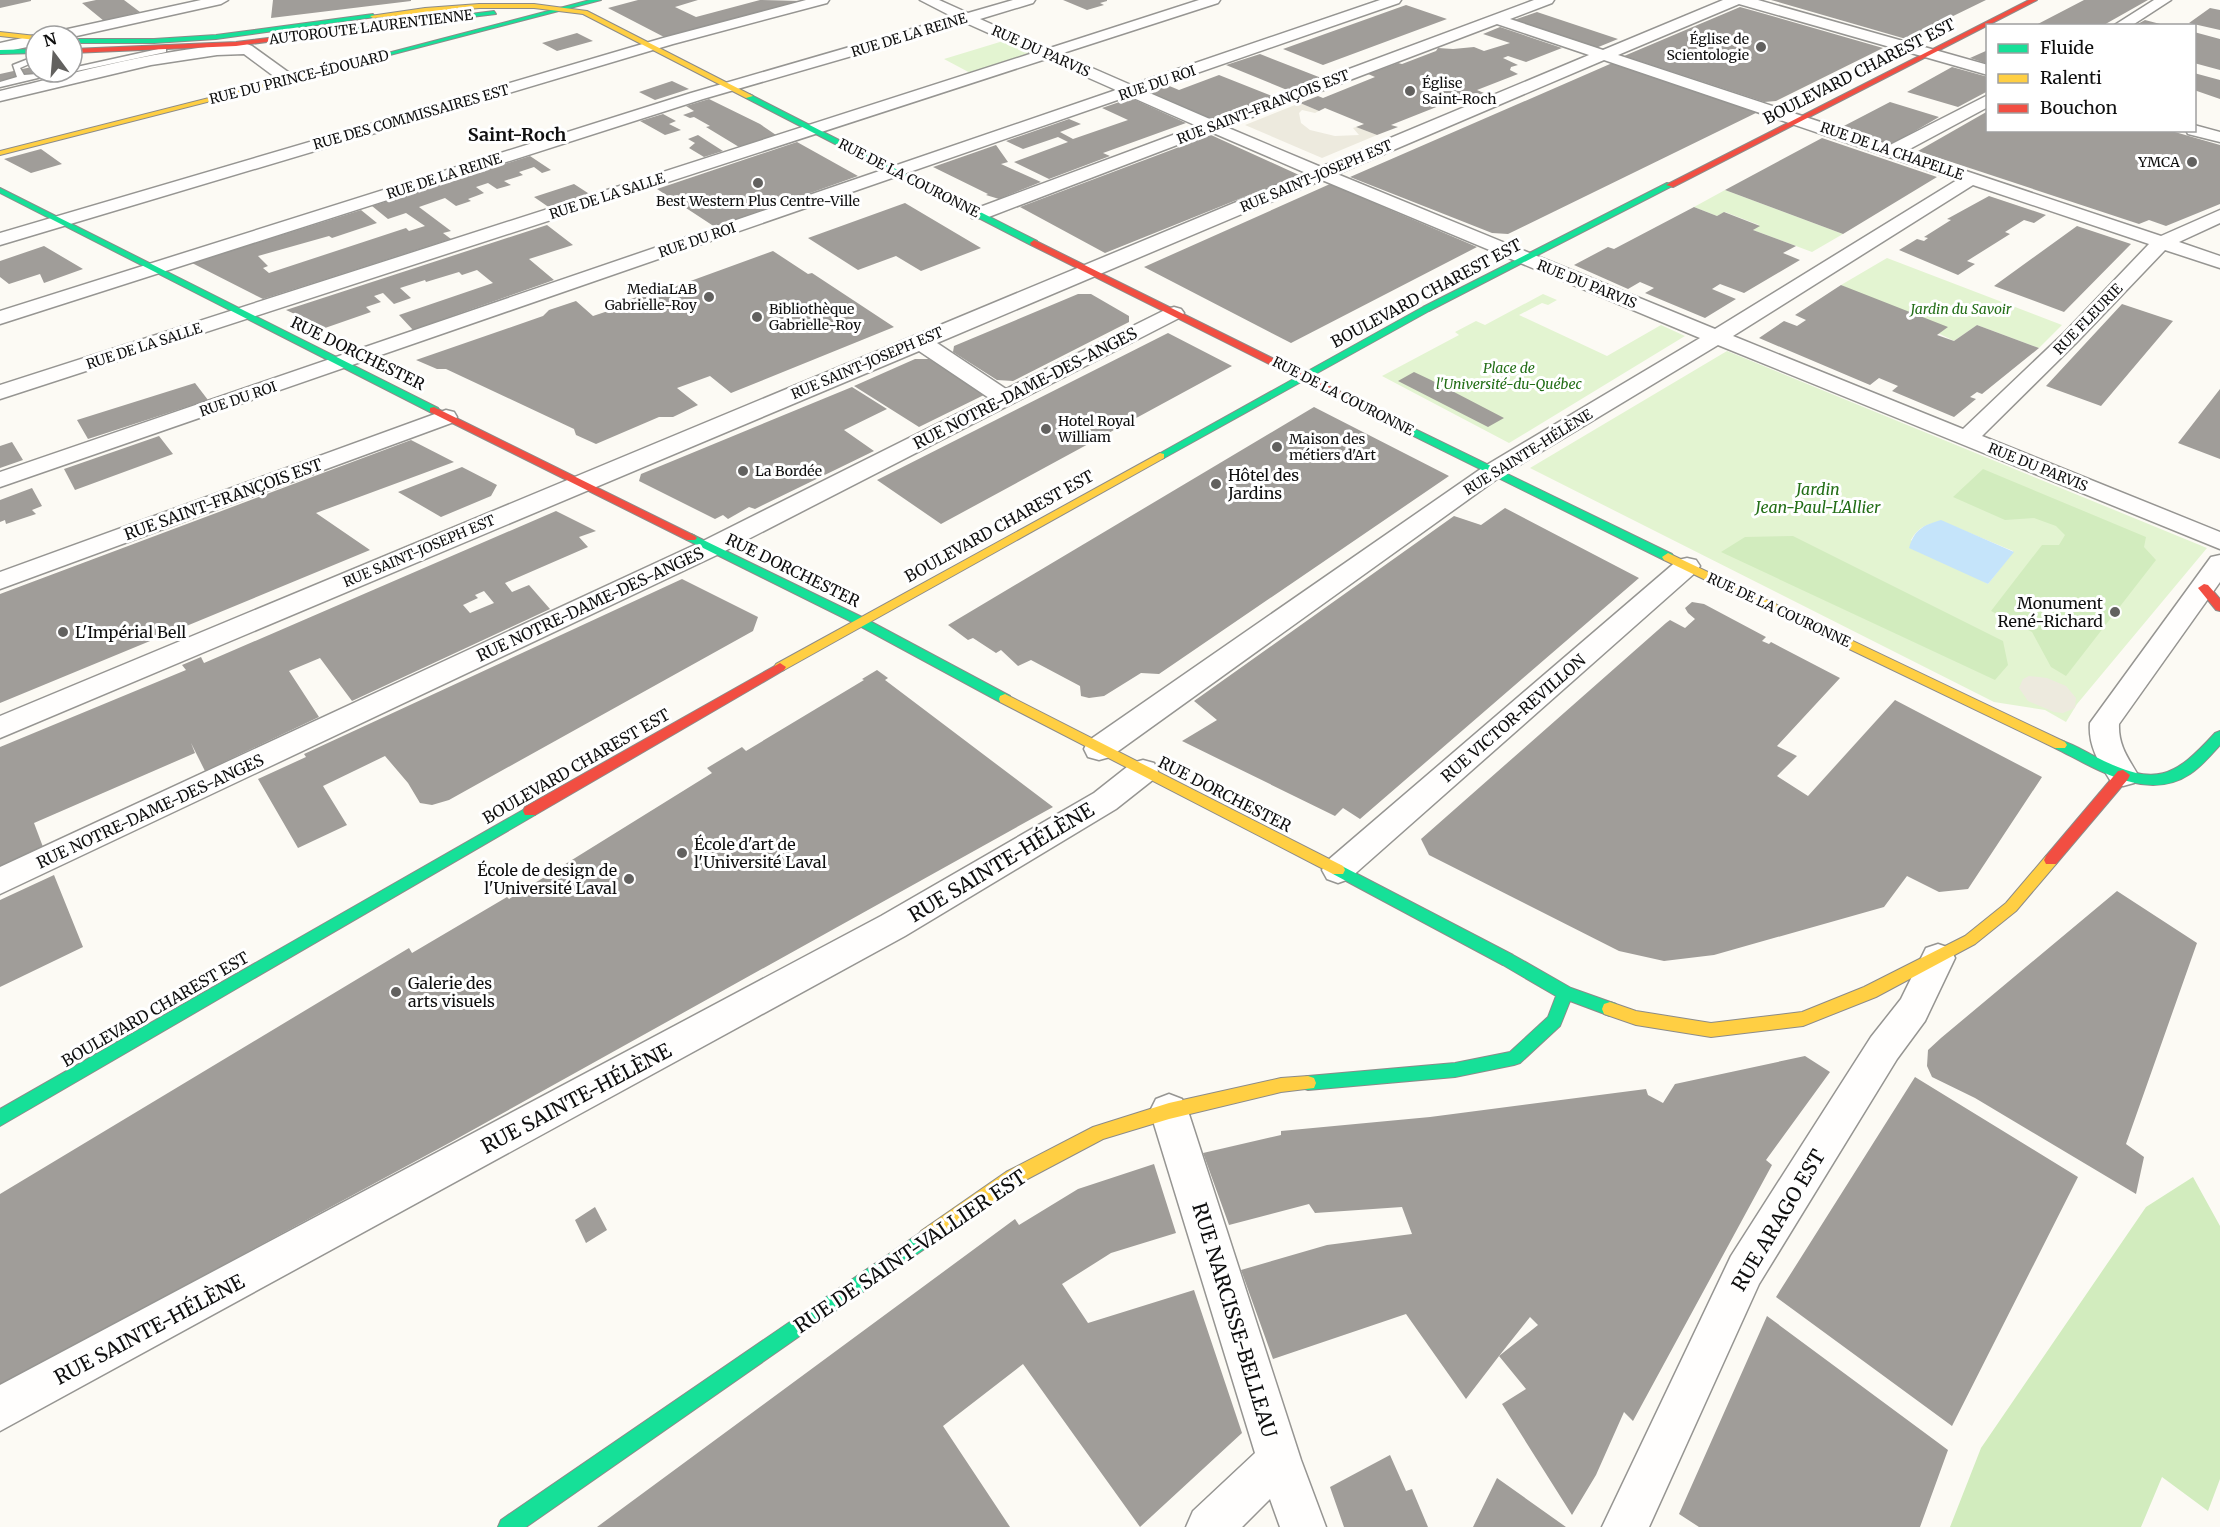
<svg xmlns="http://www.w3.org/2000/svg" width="2220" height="1527" font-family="Merriweather,serif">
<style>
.green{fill:#e3f4d1;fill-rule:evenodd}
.forest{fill:#d2ecbe}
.plaza{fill:#edeade}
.water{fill:#c5e4fa}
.building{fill:#a09d99;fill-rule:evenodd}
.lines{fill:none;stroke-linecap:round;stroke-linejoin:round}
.lane-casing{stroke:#969592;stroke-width:3}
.street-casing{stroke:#969592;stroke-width:3}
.fast-casing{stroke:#8c8b89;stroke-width:2}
.slow-casing{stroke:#8c8b89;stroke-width:2}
.jam-casing{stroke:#8c8b89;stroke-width:2}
.lane{fill:#fffefd;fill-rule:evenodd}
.street{fill:#fffefd;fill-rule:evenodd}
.fast{fill:#16e098;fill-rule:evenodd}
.slow{fill:#ffcf43;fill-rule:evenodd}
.jam{fill:#f24e42;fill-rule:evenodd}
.poi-dot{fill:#62615f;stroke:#fff;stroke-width:2}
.labels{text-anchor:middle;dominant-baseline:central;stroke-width:6;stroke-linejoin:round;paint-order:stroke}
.far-street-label{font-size:14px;fill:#0f0f0f;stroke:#fff}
.far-poi-label{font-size:14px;fill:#0f0f0f;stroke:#fff;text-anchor:start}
.far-park-label{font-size:14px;font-style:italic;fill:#236e17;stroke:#fff}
.street-label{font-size:16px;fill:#0f0f0f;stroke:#fff}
.poi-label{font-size:16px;fill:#0f0f0f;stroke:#fff;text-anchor:start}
.park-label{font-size:16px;font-style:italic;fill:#236e17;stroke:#fff}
.far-district-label{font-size:18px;font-weight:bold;fill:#0f0f0f;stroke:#fff}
.near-street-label{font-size:20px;fill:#0f0f0f;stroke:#fff}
</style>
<rect width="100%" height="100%" fill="#fcfaf4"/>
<path class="green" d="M1013 38 1047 53 976 76 944 59Z
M1725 190 1843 234 1812 252 1753 230 1759 225 1725 212 1717 216 1694 207Z
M1887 258 2062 325 2039 348 1977 325 1954 341 1841 285Z
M1543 294 1557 300 1548 305 1542 303 1519 315 1607 356 1661 325 1685 336 1509 443 1382 376 1459 335 1455 332 1476 321 1485 325Z
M1727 351 2207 548 2077 704 2066 722 2045 710 1994 702 1530 468ZM1941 521 2013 551V552L1988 584 1911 540C1918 527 1927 524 1941 521Z"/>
<path class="forest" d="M1983 469 2146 537 2144 547 2156 560 2066 676 2051 667 2032 632 1991 611 2042 545H2059L2065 535 2056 526 2034 518 2005 520 1953 497Z
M1793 536 2003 641 2008 665 1995 680 1721 552 1745 537Z
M2193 1177 2220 1226V1479L2208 1511 2162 1477 2141 1527H1950L1981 1448 2146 1207Z"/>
<path class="plaza" d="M1300 103 1319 111 1315 113 1302 110 1299 113 1301 123 1310 130 1335 136 1359 135 1353 128 1356 127 1377 135 1322 158 1245 125Z
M2029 676 2047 678 2066 686 2076 698 2075 708 2063 713 2054 712 2028 701 2019 688 2023 679Z"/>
<path class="water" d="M1941 520 2014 552 1988 584 1909 548C1914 530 1923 525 1941 520Z"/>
<path class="building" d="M0 0H31V1L0 8Z
M96 0H124L140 12 104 21 82 3Z
M273 0H411V1L271 18Z
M638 0H698L675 7 696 17 760 0 802 1 666 38 608 8Z
M1063 0H1107V1L1100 3 1104 5 1087 10Z
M1771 0H1986L1906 39Z
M2084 0H2148L2102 26H2034Z
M1406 5 1447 19 1323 65 1283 49Z
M1740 7 1765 14 1883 48 1776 101 1764 102 1624 56Z
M2210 8 2220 10V30L2189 23Z
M1537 12 1618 39 1596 48 1514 20Z
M2145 20 2164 25V26H2134Z
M1500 27 1562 48 1526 62 1508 56 1503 58 1518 65 1511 67 1510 70 1518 74 1477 90 1484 93 1452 106 1444 104 1391 125 1398 127 1377 135 1356 127 1364 124 1325 108 1319 111 1300 103 1318 96 1323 98 1375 77 1368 74 1398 63 1402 64 1436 51 1438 48 1453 49 1474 47 1484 51 1510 43 1483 34Z
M2194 32 2220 39V70L2194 63Z
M577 33 593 41 557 51 542 43Z
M1988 50V64L1970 58Z
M1260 54 1324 79 1287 90 1226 65Z
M1610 64H1619L1760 111 1508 234 1492 233 1350 177Z
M36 66V73L0 81V74Z
M1952 67 1988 77V91L1958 107 1907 92Z
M2194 73 2220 80V99L2194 90Z
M1219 75 1272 96 1212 119 1148 91 1167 85 1179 90Z
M672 81 689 89 655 100 639 92Z
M1131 98 1186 123 1103 153 1110 156 1049 179 1014 162 1068 142 1058 137 1023 149 1006 141 1069 119 1081 124 1060 132 1073 139 1128 120 1102 108Z
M709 99 760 124 776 135 739 147 706 127 710 126 694 117 690 118 683 115 694 111 686 106Z
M1890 102 1939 117 1891 145 1840 128Z
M1988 111V130H2168L2220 145V204L2166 226 2149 220 2139 224 1918 151Z
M663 114 676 121 669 124 681 130 665 135 640 121Z
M698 135 723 151 704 157 689 148 695 143 688 139Z
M1211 135 1299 175 1105 253 1020 207Z
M1822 138 1937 177 1843 234 1725 190Z
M797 142 858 176 715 227 657 189Z
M996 145 1008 162 1001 164 1041 182 999 199 986 195 988 194 933 167Z
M41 149 62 164 31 173 4 159Z
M530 156 551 170 542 173 534 167 519 172 523 175 504 181 511 185 497 189 488 183 476 187 484 193 468 199 471 201 456 206 445 198 419 207 451 231 443 233 451 239 317 282 263 299 192 263 361 210 377 223 332 238 329 236 258 256 268 266 263 268 269 273 406 228 409 231 425 226 406 213 388 219 372 206Z
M574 184 591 195 550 208 534 197Z
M1330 184 1477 247 1291 343 1144 267Z
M1989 196 2046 215 2034 223 2024 220 2005 232 2010 234 1967 261 1975 264 1958 275 1899 250 1917 239 1924 241 1928 238 1924 237 1951 220 1947 219Z
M905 203 981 248 921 271 896 256 858 270 808 238Z
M1694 207 1717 216 1724 212 1760 226 1753 230 1796 246 1783 253 1800 260 1744 293 1720 284 1712 289 1736 299 1705 318 1645 293 1654 288 1640 282 1628 289 1574 265 1608 247 1614 249Z
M547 225 573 245 529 259 554 280 413 330 399 315 493 283 477 270 462 275 459 272 426 282 425 280 400 288 411 298 394 304 383 293 374 296 381 302 366 307 371 312 325 328 286 310Z
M2077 226 2131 244 2064 312 1994 286Z
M44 246 83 269 44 283 40 274 9 284 0 277V261Z
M773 251 808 274 812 273 894 327 731 393 710 376 677 388 698 405 673 417H659L596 444 576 435 574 429 446 369H437L416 360 543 316 549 310 576 301 593 316 623 306 619 303 643 295H652Z
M1841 285 1948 327 1937 335 1954 341 1977 325 2039 348 1982 394 1977 392 1970 397 1976 399 1954 417 1892 391 1898 386 1879 378 1870 385 1759 338 1784 321 1797 326 1806 320 1795 315Z
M1078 294H1091L1129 316V322L1013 381 997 380 953 352 954 346Z
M2122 304 2173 321 2101 406 2046 386Z
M1168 333 1232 366 941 524 877 480Z
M915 359H929L984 395 919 427 854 386Z
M1414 372 1431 380 1504 418 1488 427 1398 381Z
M195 383 208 400 88 439 77 420Z
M852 387 887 409 844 430 874 451 755 509 749 507 728 519 723 515 715 519 639 481 641 474Z
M2220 389V459L2178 443Z
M1314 407 1449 476 1159 674 1141 673 1104 696 1089 698 1081 696 1080 686 1031 660 1018 666 1001 650 996 653 973 638 968 640 948 625Z
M159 436 173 454 75 490 64 469Z
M411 440 454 462 316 513 370 550 0 703V594Z
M12 442 23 460 0 468V446Z
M462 467 497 485 491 496 441 517 398 492Z
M32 488 42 506 32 510 36 514 6 524 5 520 0 522V500Z
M1505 508 1639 578 1360 819 1343 808 1335 816 1182 741 1217 720 1194 701 1454 516 1481 525Z
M556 511 596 531 579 537 588 547 505 583 512 592 529 585 550 609 352 701 320 658 289 671 319 717 205 771 191 743 195 753 34 823 43 847 0 867V747L186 670 182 665 201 657 204 663ZM484 591 494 603 470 613 463 605 478 598 475 595Z
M682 579 758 617 753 631 449 800 432 805 420 803 408 783 385 756 323 786 347 825 298 848 258 779 306 757 304 754Z
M1692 602 1704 604 1766 637 1762 641 1769 644 1771 642 1840 678 1777 746 1797 756 1777 776 1808 796 1895 700 2042 777 1968 889 1939 892 1907 876 1884 907 1714 955 1664 961 1619 951 1429 855 1421 839 1666 623 1670 620 1685 628 1695 619 1688 613 1685 608Z
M877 670 888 678 885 680 1053 807 451 1142 0 1386V1194L409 948 412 953 507 897 509 899 712 773 707 768 742 747 746 751 864 680 862 679Z
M54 875 83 947 0 987V900Z
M2117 891 2197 943 2126 1144 2144 1157 2136 1194 1975 1098 1932 1077 1927 1066 1928 1050 1941 1038Z
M1805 1056 1830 1072 1766 1160 1772 1165 1633 1421 1624 1412 1596 1475 1572 1515 1502 1404 1526 1389 1499 1356 1466 1399 1406 1314 1273 1359 1241 1270 1327 1245 1412 1234 1402 1207 1315 1213 1309 1204 1229 1225 1203 1153 1281 1135V1131L1430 1117 1646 1089 1648 1095 1663 1103 1675 1084ZM1530 1317 1538 1325 1499 1356Z
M1915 1077 2078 1177 1952 1426 1776 1297Z
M1154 1164 1176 1233 1111 1253 1062 1284 1088 1323 1194 1290 1242 1433 1140 1527 1023 1364 943 1426 1010 1527H597L1015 1219 1019 1225 1078 1189Z
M595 1207 607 1230 586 1243 575 1220Z
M1767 1316 1948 1450 1920 1527H1699L1679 1514Z
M1390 1455 1406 1491 1412 1489 1428 1527H1344L1330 1487Z
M1497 1478 1566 1527H1473Z"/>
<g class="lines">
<defs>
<path id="lane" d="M163 48H166V52L72 72H71L72 68Z
M36 56V61L20 68 24 75 63 72 0 87V82L17 77 13 65Z"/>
<path id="street" d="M201 0H228L221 4 72 37 47 36 54 32Z
M806 0H829L827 3 673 44 0 245V233L663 38Z
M920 0H939L968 13 1013 0H1035L1033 3 980 19 1047 49 1199 0H1220L1218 3 1060 54 1131 85 1380 0H1401L1399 3 1145 91 1212 120 1534 0H1554L1552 3 1510 19 1603 50 1723 0H1758L1988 65V75L1739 4 1618 55 1890 145 1988 95V107L1906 151 2161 236 2220 210V223L2179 242 2220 256V268L2165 250 2078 341 1982 436 2220 532V549L1718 345 1501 476 1110 757 1099 760 1088 757 1084 749 1088 741 1485 466 1700 338 1322 180 937 343 1006 389 1167 309 1174 307 1181 309 1184 313 1181 317 719 554 0 894V867L701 542 989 398 919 351 0 738V716L1306 173 1211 132 986 218H972L970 214 972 210 1197 126 1129 96 0 487V472L1116 90 1046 59 0 399V385L1033 53 966 23 703 99 0 324V311L691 93 953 17ZM1497 24 1589 55 1321 167 1226 127ZM1604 60 1957 180 1715 329 1337 174ZM1973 185 2149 244 2064 333 1963 429 1733 336Z
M2154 0H2171L2131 26H2113Z
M36 35 38 36H36V45L0 53V43Z
M247 44 252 46 295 77 297 80 295 83H283L244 54 217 55 151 65 0 101V91C81 72 163 47 247 44Z
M2194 125 2220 132V142L2188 134 2186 130H2194Z
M446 410 454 412 457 417 454 422 0 589V572Z
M2220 555V582L2119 724C2118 745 2128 758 2138 775L2134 783 2123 786 2112 783C2100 764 2088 747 2090 723L2211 557Z
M1687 558 1696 560 1700 566 1696 572 1349 879 1338 883 1327 879 1322 870 1327 861 1678 560Z
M1143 760 1154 763 1158 771 1154 779 1116 809 905 936 0 1431V1385L881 916 1094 793 1132 763Z
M1938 944 1950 948 1955 958 1925 1021 1897 1059 1759 1284 1649 1527H1602L1731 1256 1871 1037 1901 999 1926 948Z
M1169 1094 1182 1099 1188 1111 1301 1460 1326 1527H1280L1270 1499 1242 1527H1186L1193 1511 1255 1453 1150 1111 1156 1099Z"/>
<path id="fast" d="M590 0H601L317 74 311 73Z
M494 11 496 14 355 31 352 29Z
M373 14 375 17 216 39 154 43H72V39H154L216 35Z
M36 49V53L0 54V50Z
M749 94 1037 241 1038 243 1031 245 746 98 745 96Z
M1667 183 1674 185 1429 311 1164 458 1160 459 1155 456 1423 307Z
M0 188 438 408 439 410 434 413 430 412 0 193Z
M1351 398 1672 554 1674 557 1672 560H1664L1347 403V399Z
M691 534 864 618 1010 696 1011 699 1010 702H1000L856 624 687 540 685 538Z
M2220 731V745C2211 755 2202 766 2190 774 2147 803 2095 768 2055 748L2053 745 2060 740C2073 744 2086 752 2098 758 2156 787 2174 778 2215 733Z
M530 806 535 807 537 811 535 815 0 1126V1109Z
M1338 864 1513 955 1571 988 1616 1004 1618 1009 1616 1014 1610 1016 1570 1001 1560 1026 1520 1063 1514 1065 1455 1077 1308 1090 1302 1088 1300 1083 1302 1078 1308 1076 1455 1063 1510 1052 1548 1017 1556 996 1503 965 1333 874 1331 870 1333 866Z
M927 1228 933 1231 936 1237 933 1243 526 1527H498L501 1520Z"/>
<path id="slow" d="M479 4H534L587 11 753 96 746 98 583 14 534 8H479L373 18 370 16 425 8Z
M0 32 36 36V40L0 36Z
M315 71 317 72V74L0 155V151Z
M1160 453 1164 454V458L784 670 780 671 774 667 776 664Z
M1668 553 2065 742 2067 745 2065 748H2055L1664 560 1662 557Z
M1005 694 1343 866 1345 870 1343 874H1333L1000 702 999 699 1000 696Z
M2051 854 2056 856 2058 860 2056 864 2016 911 1975 944 1876 997 1803 1026 1711 1037 1636 1025 1604 1014 1602 1009 1604 1004 1610 1002 1636 1011 1711 1023 1802 1012 1864 987 1965 936 2006 903 2046 856Z
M1308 1076 1314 1078 1316 1083 1314 1088 1281 1092 1169 1119 1103 1139 1018 1184 933 1243 927 1246 921 1243 918 1237 921 1231 1006 1172 1093 1127 1169 1103 1281 1078Z"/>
<path id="jam" d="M2029 0H2037L1673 187 1666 185Z
M355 27 357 30 236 46 72 53V49L236 42Z
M1034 240 1355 399 1356 401 1355 403H1347L1031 245 1030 243Z
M434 407 695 536 697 538 695 540H687L430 412V408Z
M2204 584 2208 585 2220 599V611L2216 610 2198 588Z
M780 663 786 667 784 670 535 815H525L523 811 525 807Z
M2123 770 2130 775 2128 779 2056 864H2046L2044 860 2046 856 2118 771Z"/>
</defs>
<use href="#lane" class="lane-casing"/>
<use href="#street" class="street-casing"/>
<use href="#fast" class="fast-casing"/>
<use href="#slow" class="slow-casing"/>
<use href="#jam" class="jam-casing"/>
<use href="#lane" class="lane"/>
<use href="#street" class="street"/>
<use href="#fast" class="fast"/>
<use href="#slow" class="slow"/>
<use href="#jam" class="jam"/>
</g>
<g class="poi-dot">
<circle cx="1761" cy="47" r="6"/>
<circle cx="1410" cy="91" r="6"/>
<circle cx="2192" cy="162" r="6"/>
<circle cx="758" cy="183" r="6"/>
<circle cx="709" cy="297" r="6"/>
<circle cx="757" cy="317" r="6"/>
<circle cx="1046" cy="429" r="6"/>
<circle cx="1277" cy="447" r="6"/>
<circle cx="743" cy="471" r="6"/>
<circle cx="1216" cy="484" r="6"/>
<circle cx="2115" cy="612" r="6"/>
<circle cx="63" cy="632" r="6"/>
<circle cx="682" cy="853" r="6"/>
<circle cx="629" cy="879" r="6"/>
<circle cx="396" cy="992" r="6"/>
</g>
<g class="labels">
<g class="far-street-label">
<text transform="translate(371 27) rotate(-7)">AUTOROUTE LAURENTIENNE</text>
<text transform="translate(909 35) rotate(-17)">RUE DE LA REINE</text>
<text transform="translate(1041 51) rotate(24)">RUE DU PARVIS</text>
<text transform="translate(299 77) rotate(-14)">RUE DU PRINCE-ÉDOUARD</text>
<text transform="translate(1157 83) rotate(-19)">RUE DU ROI</text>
<text transform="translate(1263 107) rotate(-21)">RUE SAINT-FRANÇOIS EST</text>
<text transform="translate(411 117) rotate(-16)">RUE DES COMMISSAIRES EST</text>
<text transform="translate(1892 151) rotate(19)">RUE DE LA CHAPELLE</text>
<text transform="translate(444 176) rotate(-18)">RUE DE LA REINE</text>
<text transform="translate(1316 176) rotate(-23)">RUE SAINT-JOSEPH EST</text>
<text transform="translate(909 178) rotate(27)">RUE DE LA COURONNE</text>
<text transform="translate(607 196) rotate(-18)">RUE DE LA SALLE</text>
<text transform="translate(697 240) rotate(-19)">RUE DU ROI</text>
<text transform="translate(1587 284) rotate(22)">RUE DU PARVIS</text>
<text transform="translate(2088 319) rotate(-46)">RUE FLEURIE</text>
<text transform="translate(144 346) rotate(-18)">RUE DE LA SALLE</text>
<text transform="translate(867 363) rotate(-23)">RUE SAINT-JOSEPH EST</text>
<text transform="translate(1343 396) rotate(27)">RUE DE LA COURONNE</text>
<text transform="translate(238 399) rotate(-19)">RUE DU ROI</text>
<text transform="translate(1528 452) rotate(-32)">RUE SAINTE-HÉLÈNE</text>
<text transform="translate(2038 467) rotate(22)">RUE DU PARVIS</text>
<text transform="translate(419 551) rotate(-23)">RUE SAINT-JOSEPH EST</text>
<text transform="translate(1779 610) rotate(25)">RUE DE LA COURONNE</text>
</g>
<g class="far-poi-label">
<text x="1749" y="39" text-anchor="end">Église de<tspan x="1749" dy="16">Scientologie</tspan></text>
<text x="1422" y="83">Église<tspan x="1422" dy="16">Saint-Roch</tspan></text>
<text x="2180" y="162" text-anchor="end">YMCA</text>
<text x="758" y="201" text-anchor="middle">Best Western Plus Centre-Ville</text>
<text x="697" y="289" text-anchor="end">MediaLAB<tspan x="697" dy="16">Gabrielle-Roy</tspan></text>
<text x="769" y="309">Bibliothèque<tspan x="769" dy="16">Gabrielle-Roy</tspan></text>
<text x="1058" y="421">Hotel Royal<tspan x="1058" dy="16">William</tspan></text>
<text x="1289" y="439">Maison des<tspan x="1289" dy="16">métiers d'Art</tspan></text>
<text x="755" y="471">La Bordée</text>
</g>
<g class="far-park-label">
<text x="1961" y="309">Jardin du Savoir</text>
<text x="1509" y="368">Place de<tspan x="1509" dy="16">l'Université-du-Québec</tspan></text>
</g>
<g class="street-label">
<text transform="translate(1859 71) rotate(-27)">BOULEVARD CHAREST EST</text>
<text transform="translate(1426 293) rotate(-28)">BOULEVARD CHAREST EST</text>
<text transform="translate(358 353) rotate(26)">RUE DORCHESTER</text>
<text transform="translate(1025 388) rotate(-27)">RUE NOTRE-DAME-DES-ANGES</text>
<text transform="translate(223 499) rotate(-20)">RUE SAINT-FRANÇOIS EST</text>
<text transform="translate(999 526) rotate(-29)">BOULEVARD CHAREST EST</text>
<text transform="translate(793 570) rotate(26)">RUE DORCHESTER</text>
<text transform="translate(590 604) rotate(-25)">RUE NOTRE-DAME-DES-ANGES</text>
<text transform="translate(1513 718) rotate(-41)">RUE VICTOR-REVILLON</text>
<text transform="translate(576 766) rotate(-30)">BOULEVARD CHAREST EST</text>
<text transform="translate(1225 794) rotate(27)">RUE DORCHESTER</text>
<text transform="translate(150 811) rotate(-25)">RUE NOTRE-DAME-DES-ANGES</text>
<text transform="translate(155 1009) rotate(-30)">BOULEVARD CHAREST EST</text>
</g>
<g class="poi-label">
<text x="1228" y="475">Hôtel des<tspan x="1228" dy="18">Jardins</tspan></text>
<text x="2103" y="603" text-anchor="end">Monument<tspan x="2103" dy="18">René-Richard</tspan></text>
<text x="75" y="632">L'Impérial Bell</text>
<text x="694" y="844">École d'art de<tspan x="694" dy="18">l'Université Laval</tspan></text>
<text x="617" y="870" text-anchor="end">École de design de<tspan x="617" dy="18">l'Université Laval</tspan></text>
<text x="408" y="983">Galerie des<tspan x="408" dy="18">arts visuels</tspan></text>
</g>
<g class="park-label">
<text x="1818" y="489">Jardin<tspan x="1818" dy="18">Jean-Paul-L'Allier</tspan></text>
</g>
<g class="far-district-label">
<text x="517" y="134">Saint-Roch</text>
</g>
<g class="near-street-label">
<text transform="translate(1001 862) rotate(-31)">RUE SAINTE-HÉLÈNE</text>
<text transform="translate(576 1098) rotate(-28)">RUE SAINTE-HÉLÈNE</text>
<text transform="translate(1778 1220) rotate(-59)">RUE ARAGO EST</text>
<text transform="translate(910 1251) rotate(-34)">RUE DE SAINT-VALLIER EST</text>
<text transform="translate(1235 1320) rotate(73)">RUE NARCISSE-BELLEAU</text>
<text transform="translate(149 1329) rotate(-28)">RUE SAINTE-HÉLÈNE</text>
</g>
</g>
<rect x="1986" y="24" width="210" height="108" fill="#ffffff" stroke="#9f9f9f" stroke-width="1.5"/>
<rect x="1998" y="44" width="30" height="9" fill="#16e098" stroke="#9f9f9f" stroke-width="1.5"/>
<text x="2040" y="54" font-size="18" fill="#0f0f0f">Fluide</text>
<rect x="1998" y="74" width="30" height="9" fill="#ffcf43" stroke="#9f9f9f" stroke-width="1.5"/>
<text x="2040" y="84" font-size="18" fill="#0f0f0f">Ralenti</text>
<rect x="1998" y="104" width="30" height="9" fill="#f24e42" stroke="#9f9f9f" stroke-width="1.5"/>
<text x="2040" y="114" font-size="18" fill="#0f0f0f">Bouchon</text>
<g transform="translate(54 54) rotate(344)"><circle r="28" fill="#ffffff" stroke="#9f9f9f" stroke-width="1.5"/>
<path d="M0-4.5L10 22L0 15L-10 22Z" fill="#62615f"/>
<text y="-9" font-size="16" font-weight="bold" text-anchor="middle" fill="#0f0f0f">N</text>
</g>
</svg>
